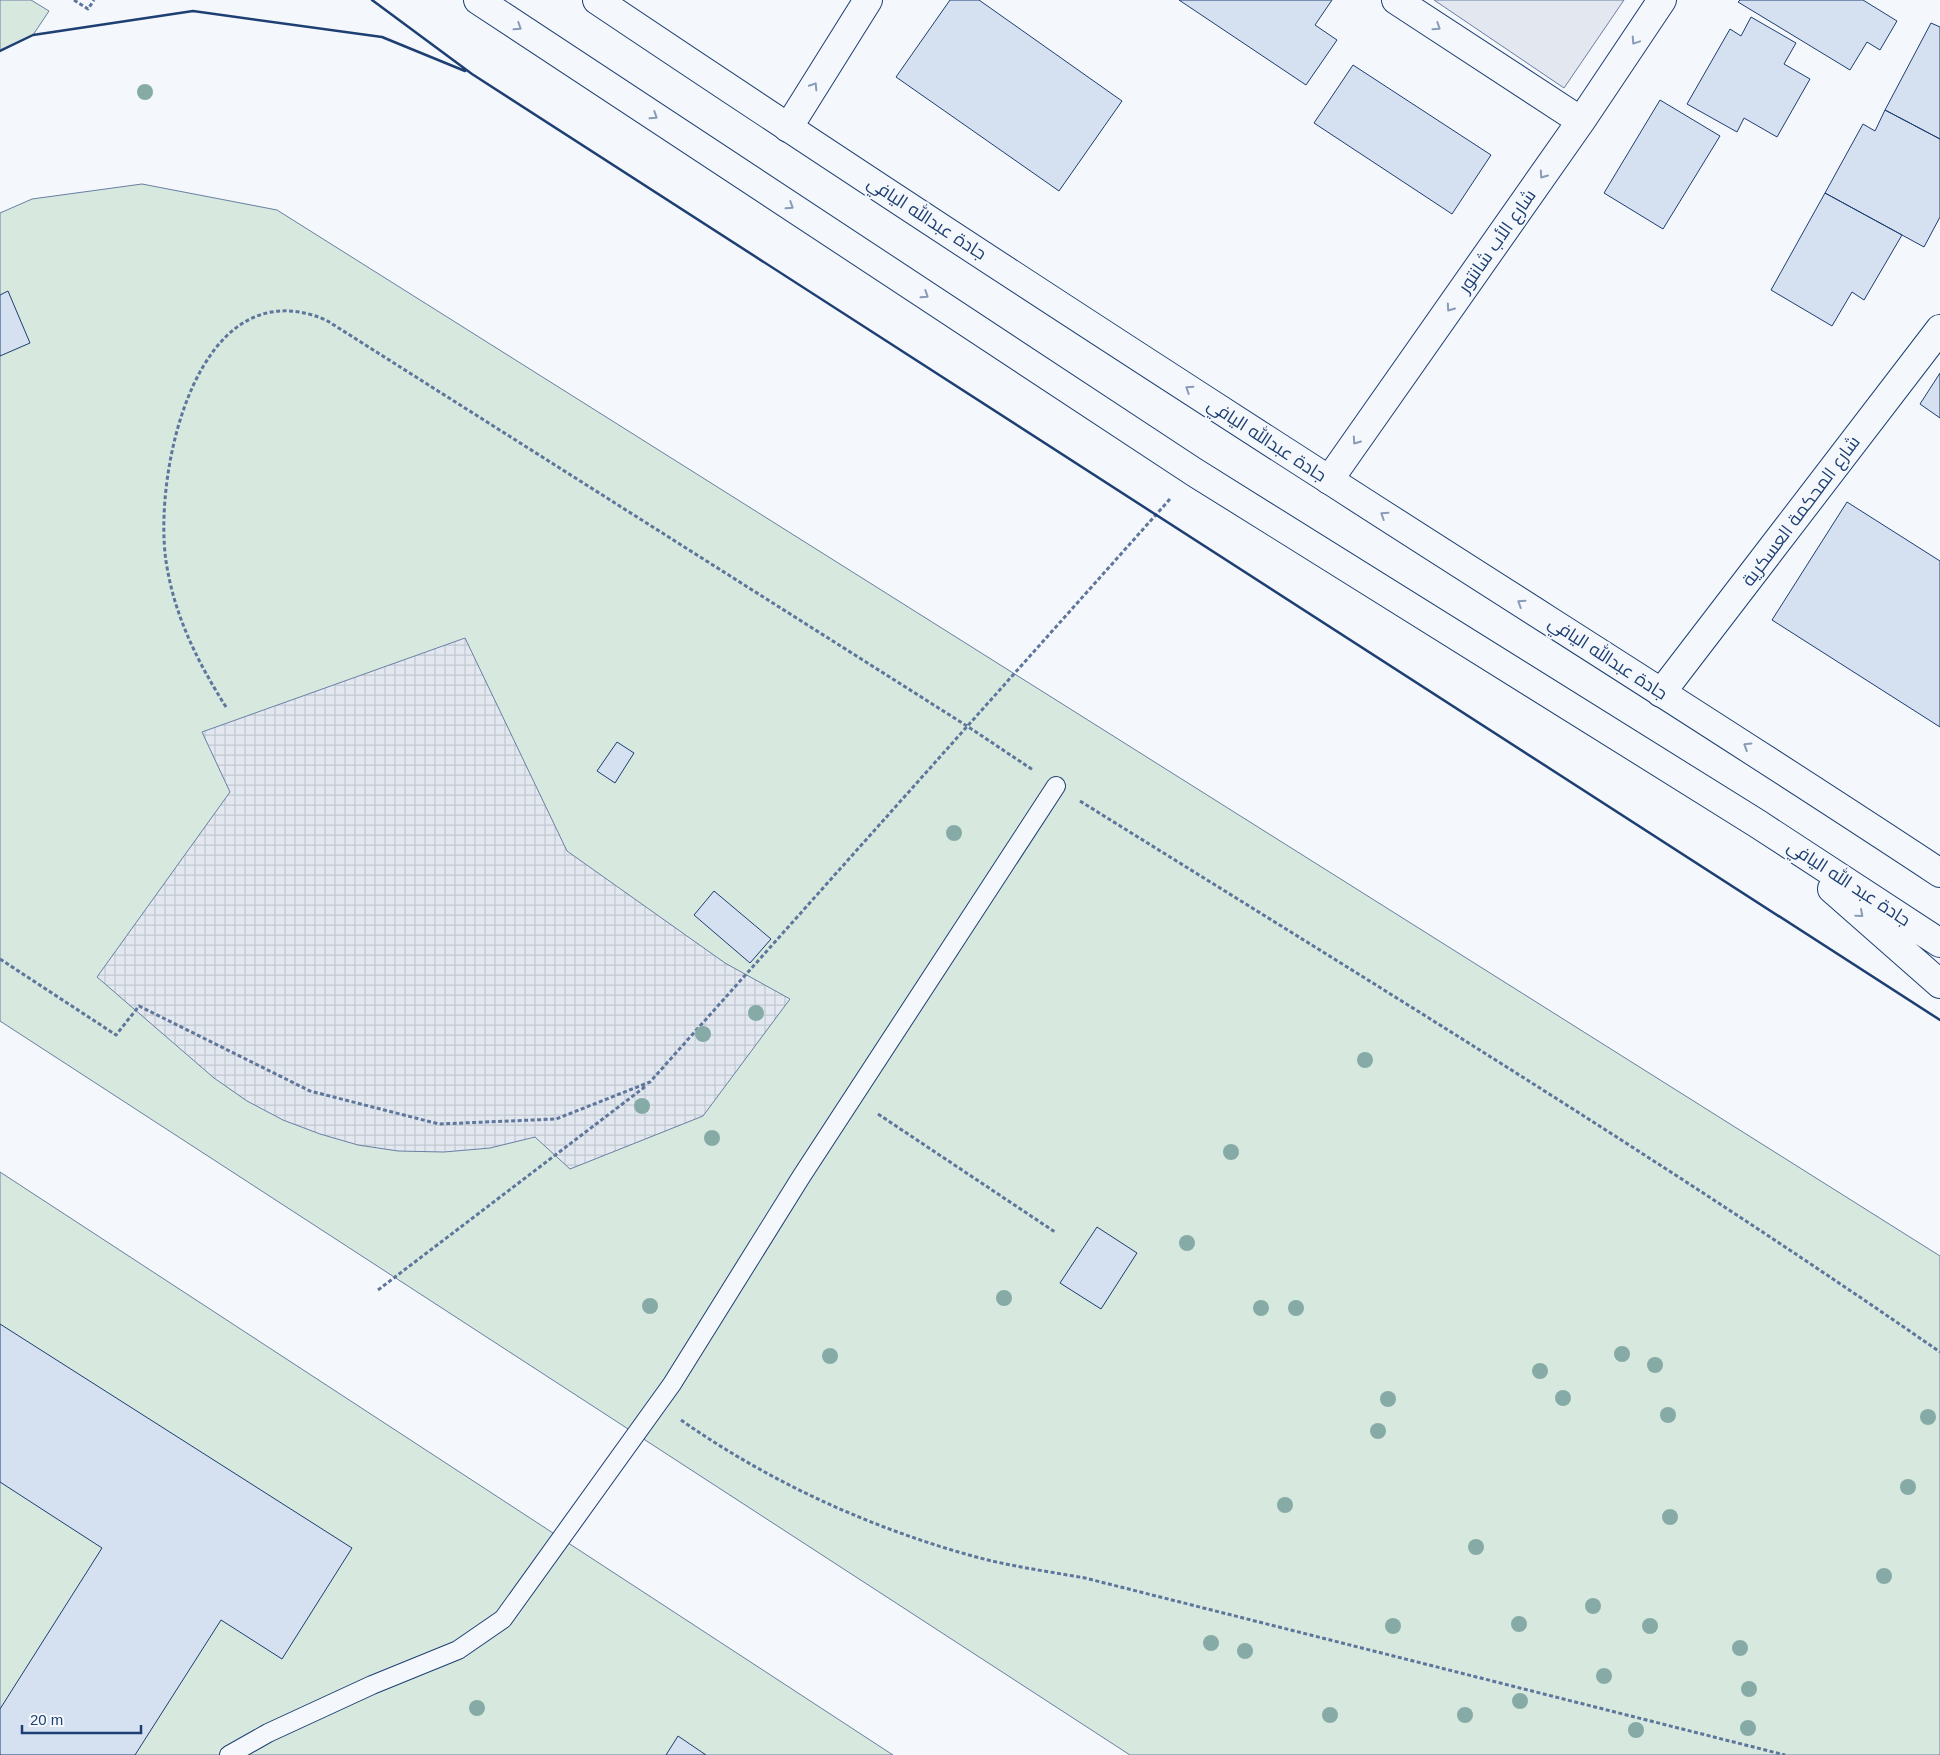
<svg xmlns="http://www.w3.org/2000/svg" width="1940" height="1755" font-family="Helvetica,Cairo,sans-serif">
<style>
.green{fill:#d7e8df;stroke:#687fa3}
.parking{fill:#e3e8f0;stroke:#687fa3}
.plaza{fill:url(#plaza-grid);stroke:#687fa3}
.building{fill:#d5e0f0;stroke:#1d3f73}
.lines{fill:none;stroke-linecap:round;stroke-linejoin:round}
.lane-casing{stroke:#1d3f73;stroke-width:20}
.street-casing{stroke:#1d3f73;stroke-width:30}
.highway-casing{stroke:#1d3f73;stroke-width:30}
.path{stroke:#5e769c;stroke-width:3;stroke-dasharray:4 2.5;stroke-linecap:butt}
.lane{stroke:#f4f7fb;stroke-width:18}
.street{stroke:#f4f7fb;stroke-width:28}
.highway{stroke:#f4f7fb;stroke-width:28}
.wall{stroke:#1d3f73;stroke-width:2.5}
.tree{fill:#86aba6}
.oneway{stroke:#889bb7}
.labels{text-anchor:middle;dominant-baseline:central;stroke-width:4;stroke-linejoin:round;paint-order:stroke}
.street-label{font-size:18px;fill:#1d3f73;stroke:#f4f7fb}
</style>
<defs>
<pattern id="plaza-grid" width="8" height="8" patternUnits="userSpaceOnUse" patternTransform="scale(1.25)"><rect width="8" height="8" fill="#e3e8f0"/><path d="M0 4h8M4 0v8" fill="none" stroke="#c2c8d1"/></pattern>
</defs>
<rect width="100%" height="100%" fill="#f4f7fb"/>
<path class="green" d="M0 0H31L49 11 33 35 0 51Z
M142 184 277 210 1940 1256V1755H1130L0 1021V213L32 199Z
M0 1172 893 1755H0Z"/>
<path class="parking" d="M1434 0H1624L1564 88Z"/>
<path class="plaza" d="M465 638 567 851 725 963 790 999 703 1116 570 1169 535 1137 490 1148 444 1152 398 1151 358 1145 320 1134 283 1120 247 1101 214 1078 97 977 230 792 202 732Z"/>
<path class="building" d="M950 0H979L1122 101 1059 191 896 77Z
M1179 0H1332L1315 25 1337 40 1306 85Z
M1740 0H1863L1897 21 1880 50 1867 42 1850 70 1738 2Z
M1751 17 1796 43 1784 64 1810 79 1777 137 1744 118 1737 132 1687 104 1730 29 1741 36Z
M1931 23 1940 27V139L1885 110Z
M1353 65 1491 155 1452 214 1314 123Z
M1660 100 1720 136 1663 229 1604 193Z
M1885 110 1940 139V217L1924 247 1825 193 1863 124 1875 131Z
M1825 193 1902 235 1864 300 1852 292 1832 326 1771 290Z
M8 291 30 343 0 356V295Z
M1940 373V418L1920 404Z
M1847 502 1940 561V727L1772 620Z
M617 742 634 753 615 783 597 771Z
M714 891 771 939 750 963 694 915Z
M1097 1227 1137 1253 1101 1309 1060 1283Z
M0 1324 352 1548 282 1659 221 1620 135 1755H0V1709L102 1548 0 1482Z
M678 1736 706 1755H666Z"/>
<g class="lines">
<defs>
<path id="lane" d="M229 1755 268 1733 372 1685 458 1650 503 1619 672 1384 801 1177 1056 786"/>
<path id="street" d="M1396 0 1581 121
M788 128 868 0
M1329 480 1581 121 1662 0
M1661 693 1940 329"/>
<path id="highway" d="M478 0 1194 472 1758 824 1940 943
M597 0C840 163 1085 323 1331 481 1534 612 1739 740 1940 873
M1832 889 1940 984"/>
</defs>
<use href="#lane" class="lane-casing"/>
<use href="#street" class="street-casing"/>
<use href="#highway" class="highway-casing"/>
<path class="path" d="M74 0 88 9 94 0
M226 707C197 661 174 615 166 561 153 472 197 265 326 320L967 726 1033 770
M1080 801C1369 981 1660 1158 1940 1352
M0 959 116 1035 139 1006 310 1091 439 1124 556 1119 650 1082 1170 499
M878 1114 1055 1232
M378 1290 646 1086
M681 1420C768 1481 866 1526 969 1555 1007 1566 1046 1571 1085 1578L1785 1755"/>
<use href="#lane" class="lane"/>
<use href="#street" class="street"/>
<use href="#highway" class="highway"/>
<path class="wall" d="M372 0 472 74 1940 1020
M0 51 33 35 193 11 382 37 465 71"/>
</g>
<g class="tree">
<circle cx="145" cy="92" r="8"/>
<circle cx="954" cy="833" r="8"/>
<circle cx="756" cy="1013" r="8"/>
<circle cx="703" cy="1034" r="8"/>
<circle cx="1365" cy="1060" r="8"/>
<circle cx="642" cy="1106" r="8"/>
<circle cx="712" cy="1138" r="8"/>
<circle cx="1231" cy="1152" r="8"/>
<circle cx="1187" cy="1243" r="8"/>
<circle cx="1004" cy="1298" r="8"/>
<circle cx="650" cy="1306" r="8"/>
<circle cx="1261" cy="1308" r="8"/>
<circle cx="1296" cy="1308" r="8"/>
<circle cx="1622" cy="1354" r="8"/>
<circle cx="830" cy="1356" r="8"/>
<circle cx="1655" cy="1365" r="8"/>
<circle cx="1540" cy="1371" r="8"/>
<circle cx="1563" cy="1398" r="8"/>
<circle cx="1388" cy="1399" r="8"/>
<circle cx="1668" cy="1415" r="8"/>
<circle cx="1928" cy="1417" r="8"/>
<circle cx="1378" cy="1431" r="8"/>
<circle cx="1908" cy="1487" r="8"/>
<circle cx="1285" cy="1505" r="8"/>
<circle cx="1670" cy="1517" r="8"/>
<circle cx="1476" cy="1547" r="8"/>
<circle cx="1884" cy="1576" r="8"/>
<circle cx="1593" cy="1606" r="8"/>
<circle cx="1519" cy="1624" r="8"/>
<circle cx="1393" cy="1626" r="8"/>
<circle cx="1650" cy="1626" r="8"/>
<circle cx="1211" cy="1643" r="8"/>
<circle cx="1740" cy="1648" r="8"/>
<circle cx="1245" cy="1651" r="8"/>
<circle cx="1604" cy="1676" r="8"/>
<circle cx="1749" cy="1689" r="8"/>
<circle cx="1520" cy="1701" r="8"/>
<circle cx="477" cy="1708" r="8"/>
<circle cx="1330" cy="1715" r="8"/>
<circle cx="1465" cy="1715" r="8"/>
<circle cx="1748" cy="1728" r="8"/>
<circle cx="1636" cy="1730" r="8"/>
</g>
<defs><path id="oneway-chevron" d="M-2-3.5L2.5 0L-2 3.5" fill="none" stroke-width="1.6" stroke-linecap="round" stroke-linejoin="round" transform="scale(1.25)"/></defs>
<g class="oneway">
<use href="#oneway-chevron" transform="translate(518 27) rotate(33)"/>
<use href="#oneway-chevron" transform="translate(1437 27) rotate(33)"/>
<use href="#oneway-chevron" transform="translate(1635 41) rotate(124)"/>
<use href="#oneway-chevron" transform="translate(814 86) rotate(-58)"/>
<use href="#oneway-chevron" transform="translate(654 116) rotate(33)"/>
<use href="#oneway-chevron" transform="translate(1543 175) rotate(125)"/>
<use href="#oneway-chevron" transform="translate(790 206) rotate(33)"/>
<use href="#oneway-chevron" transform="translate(925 295) rotate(33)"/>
<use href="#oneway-chevron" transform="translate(1450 308) rotate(125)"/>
<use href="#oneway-chevron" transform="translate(1189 389) rotate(-147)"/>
<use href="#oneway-chevron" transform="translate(1356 441) rotate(125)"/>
<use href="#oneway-chevron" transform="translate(1384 515) rotate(-147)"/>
<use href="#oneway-chevron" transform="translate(1521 603) rotate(-147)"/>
<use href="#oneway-chevron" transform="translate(1747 746) rotate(-148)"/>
<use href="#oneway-chevron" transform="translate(1860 914) rotate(41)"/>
</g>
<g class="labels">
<g class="street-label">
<text transform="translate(927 218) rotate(33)">جادة عبدالله اليافي</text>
<text transform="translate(1497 241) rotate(-55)">شارع الأب شانتور</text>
<text transform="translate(1267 440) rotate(33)">جادة عبدالله اليافي</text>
<text transform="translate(1801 511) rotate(-53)">شارع المحكمة العسكرية</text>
<text transform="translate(1608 658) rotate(33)">جادة عبدالله اليافي</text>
<text transform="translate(1849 883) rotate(33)">جادة عبد الله اليافي</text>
</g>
</g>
<path d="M22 1725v8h119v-8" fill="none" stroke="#1d3f73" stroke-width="2.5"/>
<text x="30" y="1725" font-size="15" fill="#1d3f73" stroke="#f4f7fb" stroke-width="4" paint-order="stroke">20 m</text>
</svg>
